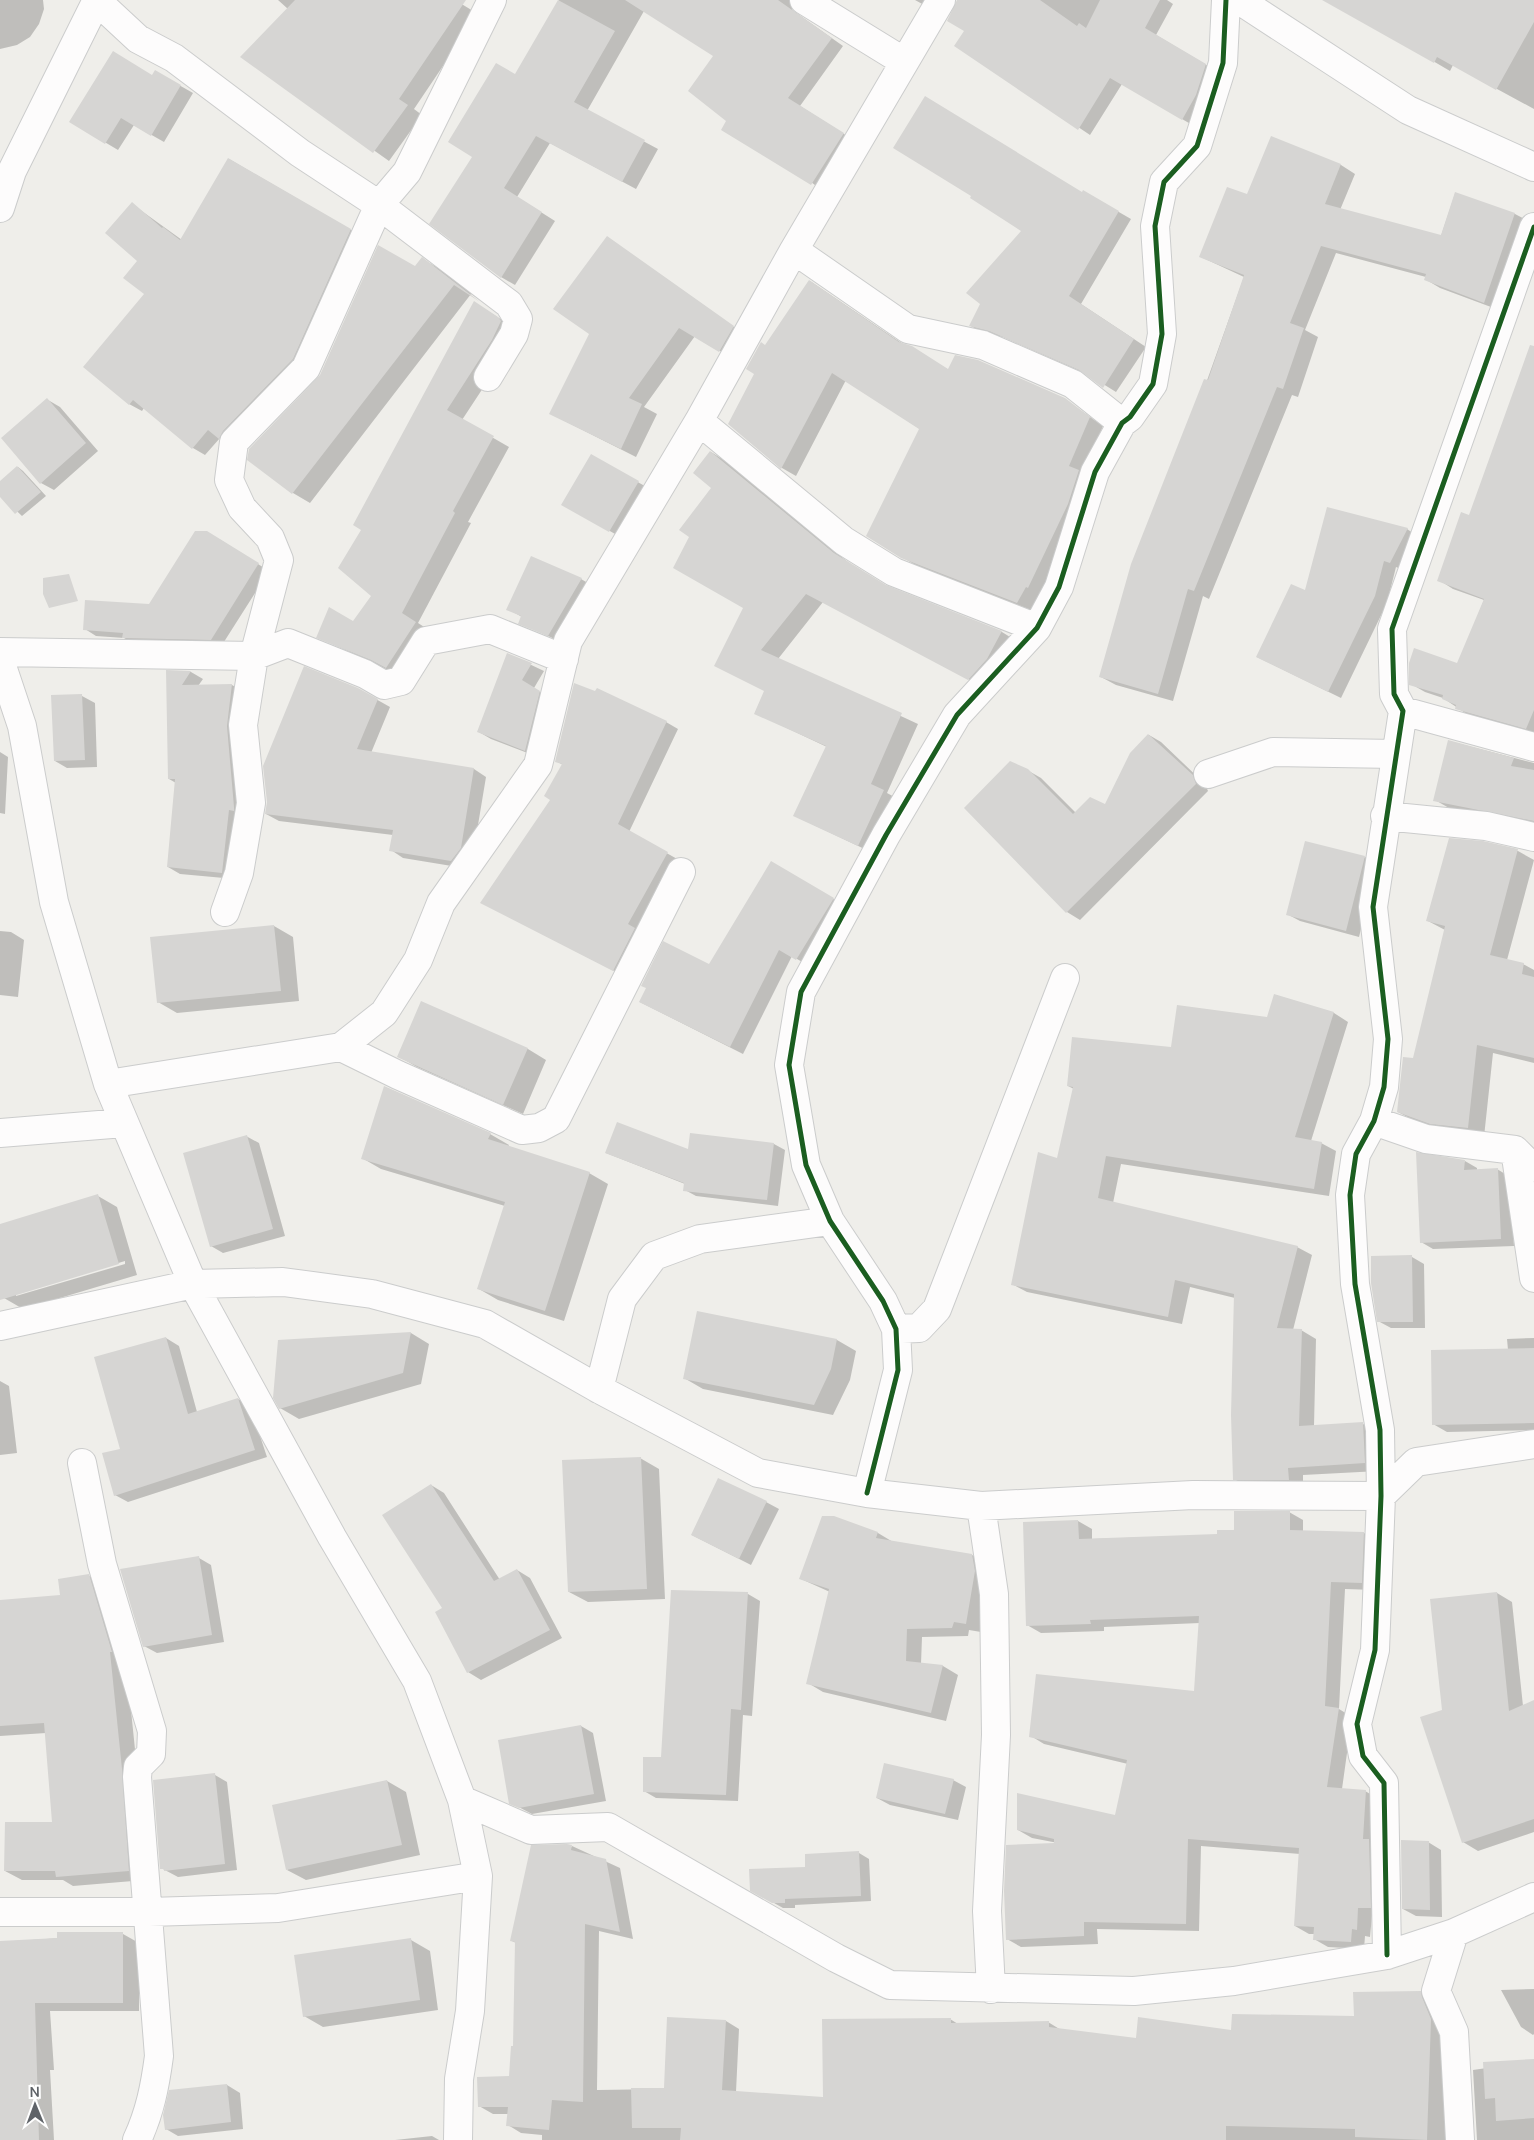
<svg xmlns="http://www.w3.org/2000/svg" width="1534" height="2140" font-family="Manrope,sans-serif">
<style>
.shadow{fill:#0003;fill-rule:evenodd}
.building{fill:#d6d5d3}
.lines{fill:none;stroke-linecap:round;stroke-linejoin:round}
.minor-casing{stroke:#cbcccc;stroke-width:30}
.minor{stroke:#fdfcfc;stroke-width:28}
.cycleway-casing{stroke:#fff;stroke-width:8}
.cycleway{stroke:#1b5e20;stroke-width:5}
</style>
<rect width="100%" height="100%" fill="#efeeea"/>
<path class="shadow" d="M0 0H43L44 9 39 24 30 37 17 45 0 49Z
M278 0H455L478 14 414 109 422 115 389 161 242 57 288 9Z
M559 0H691L644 11 587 111 658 149 636 189 550 143 517 197 555 221 515 285 501 277 474 156 515 76Z
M736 0H798L792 10 843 46 800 106 855 141 823 191 728 120Z
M915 0H940L933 10Z
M958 0H1167L1173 4 1156 35 1218 72 1194 126 1122 84 1090 135 956 45 966 31Z
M1329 0H1530L1534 2V109L1453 65 1450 71Z
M156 72 193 93 164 142 134 125 118 150 71 122 153 76Z
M1272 138 1341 165 1355 174 1340 210 1441 236 1455 194 1515 214 1530 222 1499 310 1440 288 1425 279 1426 277 1336 253 1305 330 1318 337 1298 397 1292 395 1209 599 1203 596 1173 701 1116 685 1101 677 1244 277 1201 257 1248 195Z
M229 159 363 237 305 366 232 445 220 438 205 455 193 448 144 408 142 411 129 404 146 294 138 261 132 204 182 240Z
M1084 192 1131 219 1081 304 1146 347 1116 392 1087 374 1003 337 983 333 971 326Z
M607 237 713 312 711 314 749 336 735 360 695 336 644 407 657 414 636 457 551 414 591 333Z
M422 259 440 269 482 301 471 294 310 503 293 493 249 460Z
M810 281 903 344 949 370 1064 399 1103 426 1083 473 1043 595 1031 610 917 566 902 557 920 429 846 380 796 476 782 468 729 424 756 373 766 347Z
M475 303 515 328 508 350 462 420 509 447 468 522 471 523 418 623 432 632 403 677 318 637 354 623 373 596 363 529Z
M1534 354V734L1471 717 1443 698 1425 692 1411 684 1458 665 1484 600 1453 589 1439 580 1470 517Z
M48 400 60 407 98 451 54 490 41 483Z
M711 452 727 462 850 564 889 588 1002 632 1018 642 985 688 823 602 778 659 918 724 887 793 900 800 875 854 795 816 827 747 755 713 765 691 713 487Z
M592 456 650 489 622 538 563 504Z
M18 467 23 471 46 496 22 516 0 495V482Z
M1407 529 1419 537 1403 570 1396 567 1387 603 1341 698 1257 657 1306 592Z
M219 539 269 571 222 645 135 644 124 638 96 636 85 629 150 606Z
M581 579 593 586 561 642 520 623 522 617 508 609Z
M508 654 544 671 534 688 552 700 538 757 491 739 479 732Z
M167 672H191L203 679 198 686 232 685 244 692 235 879 180 874 168 867 176 783 169 779Z
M358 689 390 707 371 753 474 769 486 777 473 855 464 868 403 858 391 850 393 835 279 821 266 814Z
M53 696H82L95 703 97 767 67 768 55 761Z
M666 722 678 729 629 832 679 860 626 977 494 909 552 799 563 765 556 761Z
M1149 735 1161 742 1205 784 1208 791 1080 920 1067 912 966 808 1027 770 1041 778 1076 813 1106 805Z
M1449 741 1534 763V825L1449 808 1435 800Z
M0 752 8 757 5 814 0 813Z
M1483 843 1518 851 1534 860 1507 960 1523 964 1534 970V1063L1493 1053 1484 1137 1447 1132 1415 1121 1398 1112 1414 1060 1445 930 1428 921Z
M1365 857 1377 864 1359 937 1300 921 1287 914Z
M772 863 845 906 809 966 792 956 743 1054 640 1002 710 966Z
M274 926 293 937 299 1001 177 1013 158 1002Z
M0 931 11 932 24 940 18 997 0 995Z
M1275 995 1334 1013 1348 1022 1311 1141 1321 1143 1336 1151 1329 1196 1121 1164 1113 1203 1297 1247 1312 1255 1293 1330H1301L1316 1339 1314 1426 1363 1424 1377 1432 1379 1471 1303 1475V1488L1249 1487 1234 1479 1235 1298 1190 1287 1182 1324 1027 1292 1012 1284 1058 1159 1074 1089 1068 1086 1172 1049 1268 1019Z
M422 1003 528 1049 546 1060 523 1114 417 1067 398 1056Z
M385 1087 490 1134 509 1145 508 1147 589 1173 608 1184 564 1321 498 1300 479 1289 505 1206 381 1169 362 1158Z
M246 1136 259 1143 285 1236 223 1253 211 1246Z
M774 1144 785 1150 778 1206 696 1196 685 1190V1184L606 1153 689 1151Z
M1465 1161 1477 1168V1170L1497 1169 1510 1177 1514 1246 1433 1249 1421 1242Z
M98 1196 117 1207 137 1275 23 1309 4 1298 0 1285V1225ZM125 1261V1264L16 1296V1294Z
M1412 1257 1424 1264 1425 1328H1391L1378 1321Z
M698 1312 837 1340 856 1351 850 1380 833 1415 703 1389 684 1378Z
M411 1333 429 1344 421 1384 299 1419 280 1408 279 1341Z
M166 1338 179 1346 197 1412 238 1399 250 1406 267 1457 128 1502 115 1495 121 1449Z
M1534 1338V1430L1447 1432 1433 1424 1508 1350 1507 1339Z
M0 1381 9 1386 17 1453 0 1455Z
M640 1458 659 1469 665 1599 588 1602 569 1592Z
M431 1485 444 1493 500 1580 517 1570 530 1578 562 1638 481 1680 468 1672 437 1613 444 1609Z
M766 1502 779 1509 751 1565 692 1535Z
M1289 1512 1303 1520V1532L1364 1533 1377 1541 1375 1590 1345 1589 1339 1709 1352 1717 1342 1789 1365 1791 1379 1799 1384 1915H1372L1370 1937 1365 1936 1364 1949 1328 1947 1314 1939 1315 1934H1309L1295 1926 1300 1854 1201 1846 1199 1931 1097 1929 1098 1944 1021 1947 1007 1939 1058 1843 1032 1838 1018 1830 1116 1816 1128 1764 1044 1744 1031 1736 1196 1693 1200 1623 1104 1627V1631L1041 1633 1027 1625 1078 1521 1092 1529V1539L1218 1535Z
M834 1518 878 1533 893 1542 972 1555 988 1564 981 1632 969 1630 968 1636 922 1637 921 1664 943 1666 958 1675 946 1721 823 1692 808 1683 830 1592 801 1579Z
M199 1558 211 1565 224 1642 157 1653 144 1646Z
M89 1576 105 1585 126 1661 138 1779 145 1880 73 1886 63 1880H22L5 1871 53 1823 46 1733 0 1736V1601L61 1596Z
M672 1591 748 1594 760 1601 752 1716 743 1715 738 1801 656 1798 644 1791 662 1758Z
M1497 1593 1512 1602 1523 1706 1534 1701V1832L1478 1851 1463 1842 1443 1711Z
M581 1726 593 1733 606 1801 532 1814 511 1803Z
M215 1775 227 1782 237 1870 178 1877 161 1868Z
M953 1780 966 1787 958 1820 890 1805 877 1798Z
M387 1781 406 1792 420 1855 306 1880 287 1870Z
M1428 1842 1441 1850 1442 1917 1416 1916 1403 1909Z
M572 1846 620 1868 633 1939 599 1931 597 2090 665 2089 726 2021 739 2029 736 2092 881 2140H542V2135L521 2133 508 2125 509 2114H493L479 2106 510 2077 514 2047 516 1943 512 1941Z
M859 1853 869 1859 871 1901 795 1905V1908H783L751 1890 807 1868Z
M123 1934 139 1943V2011H50L54 2070H50L54 2140H0V1942Z
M411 1940 430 1951 438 2010 323 2027 304 2016Z
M1534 1989V2034L1533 2035 1521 2027 1501 1990Z
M1421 1992 1436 2001 1459 2140H934L950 2019 958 2024 1048 2022 1061 2030 1137 2040 1233 2032 1355 2017Z
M1534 2061V2140H1477L1473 2070Z
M227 2085 240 2093 243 2129 178 2136 166 2129 170 2091Z
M432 2136 439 2140H395Z"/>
<path class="building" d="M295 0H466L399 99 408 105 373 153 240 57Z
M558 0 615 31 574 102 645 140 622 182 536 136 504 188 542 212 501 278 429 224 472 157 448 142 496 63 515 74Z
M625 0H778L832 38 788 98 844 133 811 185 721 130 726 121 688 91 713 56Z
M957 0H1040L1077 26 1079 23 1086 28 1100 0H1160L1145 28 1206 64 1196 95 1182 120 1110 78 1078 130 954 46 964 31 947 21Z
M1322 0H1534V22L1496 90 1437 57 1434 63Z
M113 51 152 75 155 70 181 85 151 136 121 118 105 144 69 122Z
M925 96 1082 192 1083 190 1119 211 1069 296 1134 339 1103 388 1079 370 989 331 969 326 980 304 966 293 1021 231 970 198 971 196 893 148Z
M1271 136 1341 164 1325 204 1441 235 1455 192 1515 213 1484 303 1424 280 1426 274 1321 246 1290 323 1304 328 1283 389 1277 387 1194 591 1188 589 1158 694 1099 677 1131 564 1204 379 1208 380 1244 275 1199 257 1227 187 1247 194Z
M228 158 351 229 293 359 223 431 219 439 208 430 192 449 133 400 129 405 83 367 144 294 123 278 137 261 105 233 132 202 162 228 163 227 180 240Z
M607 236 734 326 719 352 679 328 629 398 642 404 621 449 549 414 589 334 553 309Z
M378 245 415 266 422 257 480 302 454 285 292 494 247 460 249 449 320 375Z
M809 280 899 342 912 346 948 369 955 355 978 360 1065 398 1090 417 1069 466 1079 470 1068 504 1028 588 1026 587 1017 603 901 558 866 536 919 429 832 373 781 469 728 424 754 374 746 369 761 342 765 345Z
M474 301 498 317 501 321 492 340 447 410 494 436 453 511 455 513 402 613 416 622 386 668 371 660 316 638 329 607 353 621 371 596 338 568 361 530 353 525Z
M1530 345 1534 346V710L1526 729 1455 709 1456 705 1442 699 1443 695 1409 685V663L1414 648 1457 663 1484 599 1437 581 1461 512 1469 515Z
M47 398 86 443 40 484 1 438Z
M710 451 834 553 886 585 1002 631 987 659 968 680 806 594 761 650 902 713 871 784 884 790 858 846 793 816 826 746 754 714 764 691 714 666 743 608 673 568 689 537 679 530 711 488 693 473Z
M591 454 639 481 609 532 561 505Z
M17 466 41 492 15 514 0 497V481Z
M1327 507 1408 528 1390 563 1384 561 1375 596 1328 692 1256 657 1291 584 1305 590Z
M195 531H207L259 563 211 640 122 638 123 633 83 630 85 600 149 604Z
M531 556 582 578 548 636 518 624 521 616 506 610Z
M69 574 78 601 49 608 43 594V578Z
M507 653 532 663 522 680 540 691 525 751 477 732Z
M304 666 358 688 378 699 357 749 474 768 461 848 451 861 389 851 393 830 265 814 267 802 263 766Z
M166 670 191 671 182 685 232 684 227 726 234 807V811L229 810 222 873 167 867 175 779H168Z
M574 683 595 691 597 688 667 721 618 824 668 852 628 924 635 928 613 971 480 903 550 800 544 796 562 764 555 762Z
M82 694 85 760 54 761 51 695Z
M1148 734 1193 775 1196 784 1066 913 964 808 1010 761 1028 769 1073 814 1090 797 1105 804 1130 753Z
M1448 740 1514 758 1511 766 1534 770V821L1433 801Z
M1449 838 1483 841 1518 849 1490 955 1524 963 1522 974 1534 977V1058L1477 1045 1468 1128 1430 1124 1397 1112 1403 1057 1413 1058 1445 926 1426 921Z
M1305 841 1365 856 1346 931 1286 915Z
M771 861 834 898 796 960 779 950 730 1047 639 1002 646 988 641 986 663 941 709 964Z
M274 925 281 991 157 1003 150 937Z
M1274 994 1334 1012 1295 1137 1322 1142 1314 1189 1106 1156 1098 1198 1298 1246 1277 1328 1302 1329 1299 1426 1363 1422 1365 1463 1288 1468 1289 1480H1233L1231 1415 1234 1294 1175 1280 1168 1317 1011 1285 1038 1152 1057 1158 1073 1087 1067 1086 1072 1037 1171 1047 1177 1005 1267 1017Z
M421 1001 528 1048 503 1105 397 1057Z
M384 1086 491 1133 488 1139 590 1172 545 1311 477 1289 505 1202 361 1159Z
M617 1122 688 1149 690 1133 774 1143 767 1200 683 1191 684 1183 605 1153Z
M247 1135 273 1229 210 1247 183 1153Z
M1416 1152 1465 1160 1464 1170 1498 1168 1501 1239 1420 1243Z
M98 1194 119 1264 0 1300V1224Z
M1412 1255 1413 1322H1377L1371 1283V1256Z
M697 1311 837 1339 831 1369 814 1405 683 1379Z
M411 1332 403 1373 279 1409 273 1398 278 1340Z
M166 1337 188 1414 238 1398 255 1450 114 1496 102 1453 120 1449 94 1357Z
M1534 1348V1423L1432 1425 1431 1350Z
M641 1457 647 1589 568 1592 562 1460Z
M718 1478 767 1501 739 1559 691 1535Z
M431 1484 494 1581 517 1569 550 1630 467 1673 435 1612 442 1608 382 1515Z
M1234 1511H1290V1530L1364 1532 1362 1583 1331 1582 1325 1706 1339 1708 1327 1787 1366 1790 1363 1839H1369L1371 1908H1358L1357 1930 1352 1929 1351 1942 1313 1940 1314 1927 1294 1926 1299 1848 1188 1839 1186 1924 1084 1922V1936L1006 1940 1004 1891 1006 1845 1054 1843V1839L1017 1830V1793L1115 1815 1127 1760 1029 1737 1036 1674 1194 1691 1199 1616 1090 1620 1091 1624 1026 1626 1023 1522 1078 1520 1079 1539 1217 1534V1530H1234Z
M822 1516H834L878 1532 876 1538 972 1554 975 1571 966 1624 954 1622 952 1628 907 1629 906 1661 943 1665 931 1713 806 1684 829 1589 799 1579Z
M199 1556 212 1635 143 1647 120 1569Z
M89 1574 112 1652H110L122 1769 129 1871 56 1877 55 1871H4L5 1822H52L44 1723 0 1726V1600L60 1595 58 1579Z
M671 1590 748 1592 741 1710 731 1709 726 1795 643 1792V1757H661Z
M1497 1592 1509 1711 1534 1700V1819L1462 1843 1420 1717 1442 1710 1430 1599Z
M581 1725 594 1794 519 1808 509 1804 498 1740Z
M884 1763 954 1779 945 1814 876 1798Z
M215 1773 225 1864 164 1871V1869H160L153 1780Z
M387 1780 402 1845 286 1870 272 1805Z
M1401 1840 1429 1841 1430 1910 1402 1909Z
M567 1844 572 1845 571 1850 606 1859 620 1932 585 1924 583 2102 552 2100 549 2130 506 2126 508 2107H478L477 2077 509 2076 511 2046H513L515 1942 510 1941 531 1845Z
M859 1851 861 1896 785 1899V1903H772L750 1891 749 1869 805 1867V1854Z
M57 1932H123V2003H35L39 2140H0V1941L57 1938Z
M411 1938 420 2000 303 2017 294 1955Z
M1421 1991 1422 1997 1431 2019 1427 2140 1355 2137V2129L1226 2126V2140H680L681 2128H632L631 2088H664L667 2017 726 2020 722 2090 823 2097 822 2019 951 2018V2023L1049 2021V2027L1136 2038 1138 2017 1231 2030 1232 2014 1354 2016 1353 1992Z
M1534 2059V2118L1496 2121 1495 2098 1485 2099 1483 2062Z
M227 2084 231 2122 165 2130 163 2115 169 2090Z"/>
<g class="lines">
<defs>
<path id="minor" d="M96 0 138 39 174 58 300 153 379 205 509 304 518 319 514 334 488 377
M804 0 903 61
M1239 0 1408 110 1534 167
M0 208 12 171 97 0
M794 250 908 329 983 345 1073 384 1122 423
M699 421 844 541 894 572 1037 628
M0 652 254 656 288 643 365 674 384 685 401 681 426 641 490 629 564 659
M0 660 22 726 54 902 108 1084 193 1284 332 1537 417 1681 462 1800 478 1876 470 2011 459 2079 458 2140
M1403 711 1534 747
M1208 774 1273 752 1396 754
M1385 816 1486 826 1534 837
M225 912 239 873 251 803 243 725 254 656 279 560 270 538 242 508 229 480 234 442 306 368 379 205 407 172 492 0
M341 1047 398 1075 522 1130 539 1128 556 1119 681 872
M108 1084 341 1047 384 1013 418 960 441 903 538 765 568 641 699 421 794 250 941 0
M1374 1121 1426 1139 1515 1150 1531 1166 1534 1167
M0 1133 124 1123
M1515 1150 1534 1278
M0 1326 193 1284 283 1282 372 1294 485 1324 599 1389 758 1473 867 1493 981 1506 1193 1495 1381 1496 1416 1462 1534 1444
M896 1329 919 1328 937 1309 1065 978
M599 1389 622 1299 654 1256 700 1239 830 1221
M82 1463 102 1564 152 1731 151 1754 138 1767 137 1777 159 2056C155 2086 150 2112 137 2140
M867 1493 898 1370 896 1329 883 1301 830 1221 806 1165 789 1065 801 992 886 835 957 715 1037 628 1059 587 1095 472 1122 423 1130 417 1153 384 1162 334 1155 226 1164 182 1197 146 1223 63 1226 0
M981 1506 994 1594 996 1735 987 1911 991 1989
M462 1800 531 1830 608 1827 836 1958 890 1985 1134 1991 1234 1981 1387 1955 1454 1933 1534 1897
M0 1912H149L278 1908 478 1876
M1454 1933 1436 1991 1454 2032 1460 2140
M1387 1955 1384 1783 1363 1756 1357 1724 1375 1650 1381 1496 1380 1430 1355 1284 1350 1195 1356 1154 1374 1121 1384 1087 1388 1039 1373 907 1403 711 1394 694 1392 629 1534 227"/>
</defs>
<use href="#minor" class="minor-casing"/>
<use href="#minor" class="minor"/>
<defs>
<path id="cycleway" d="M867 1493 898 1370 896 1329 883 1301 830 1221 806 1165 789 1065 801 992 886 835 957 715 1037 628 1059 587 1095 472 1122 423 1130 417 1153 384 1162 334 1155 226 1164 182 1197 146 1223 63 1226 0
M1387 1955 1384 1783 1363 1756 1357 1724 1375 1650 1381 1496 1380 1430 1355 1284 1350 1195 1356 1154 1374 1121 1384 1087 1388 1039 1373 907 1403 711 1394 694 1392 629 1534 227"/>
</defs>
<use href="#cycleway" class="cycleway-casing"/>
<use href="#cycleway" class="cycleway"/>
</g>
<g transform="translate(35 2105) rotate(359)" stroke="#ffffff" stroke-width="4" paint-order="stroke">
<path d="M0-4L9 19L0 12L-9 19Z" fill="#5f6368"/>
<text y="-8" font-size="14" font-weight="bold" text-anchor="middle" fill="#5f6368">N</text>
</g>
</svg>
